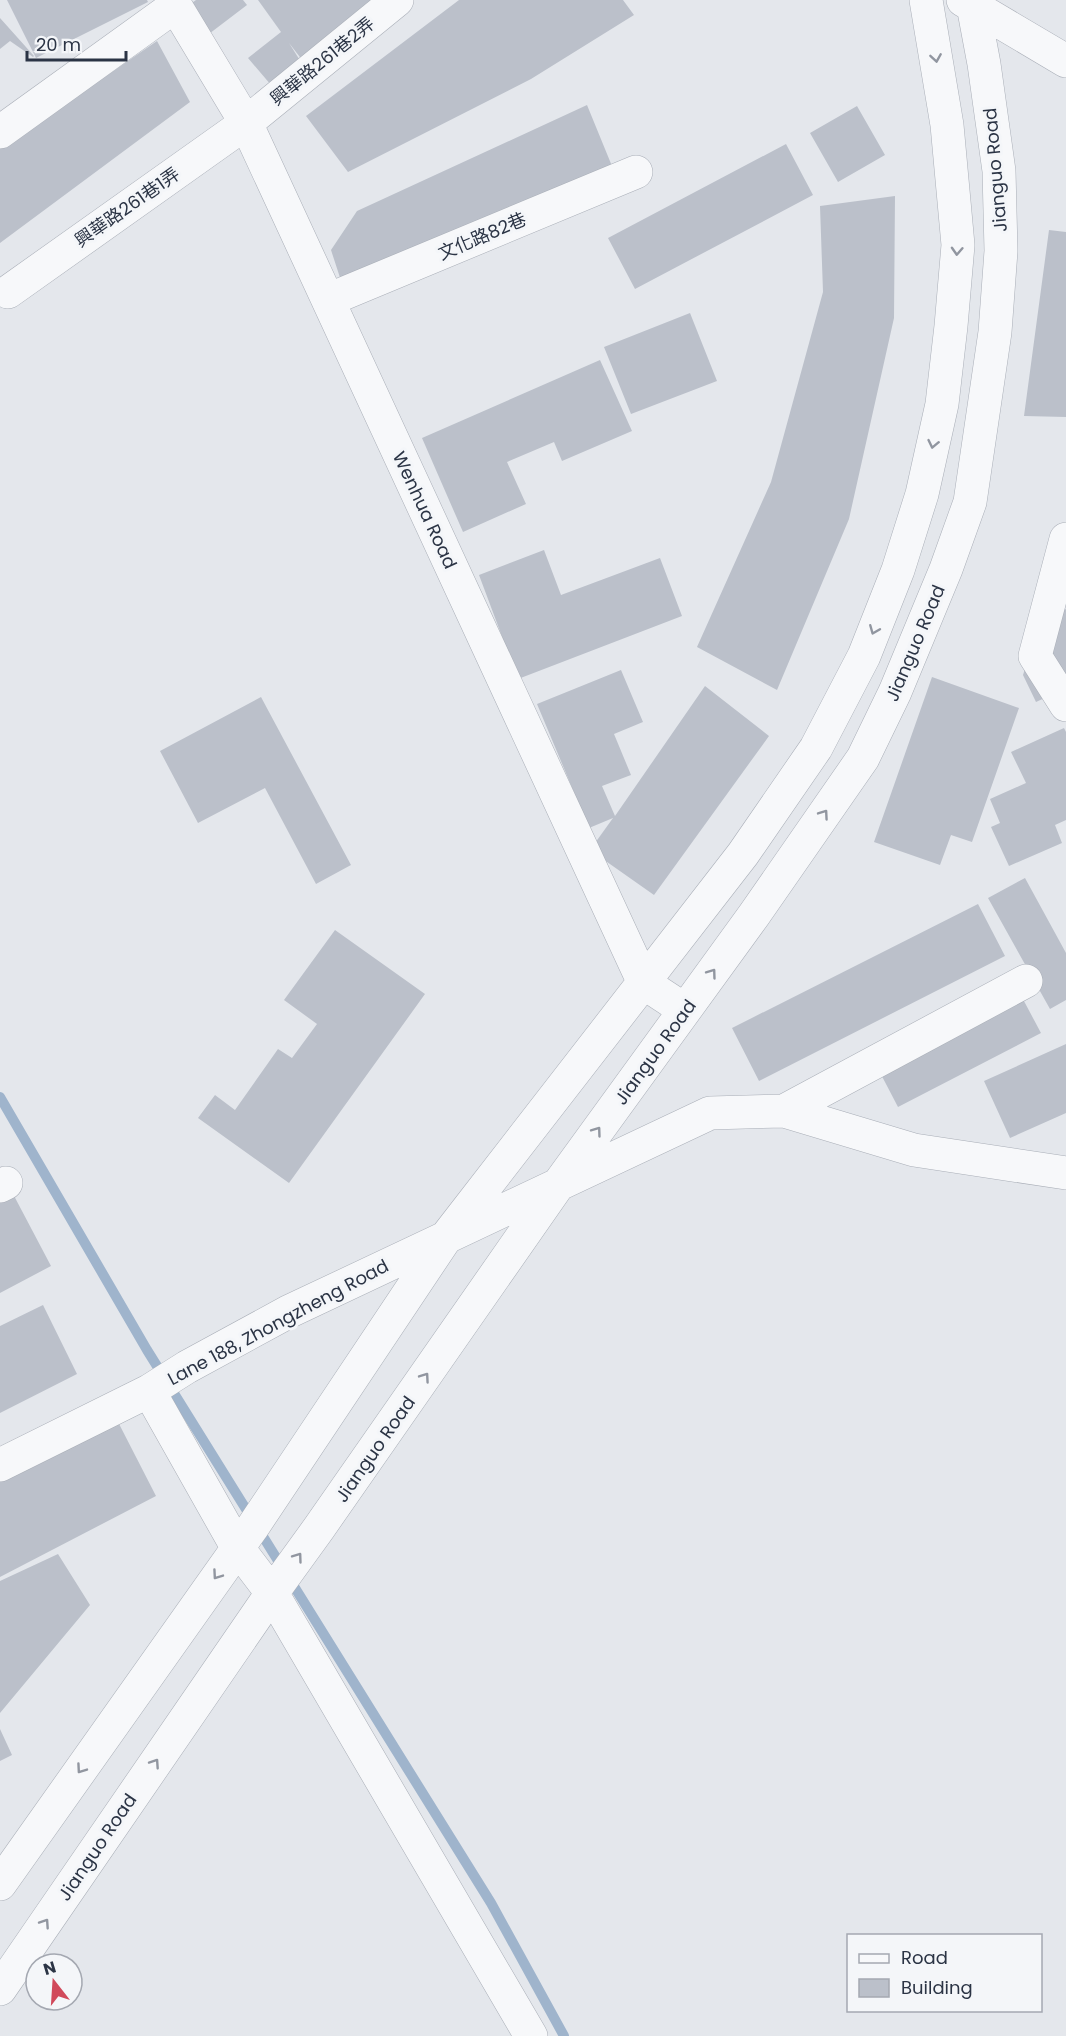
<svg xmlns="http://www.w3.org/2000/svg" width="1066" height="2036" font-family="Poppins,'Noto Sans TC',sans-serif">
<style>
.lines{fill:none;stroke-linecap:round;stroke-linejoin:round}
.stream{stroke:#9fb4cc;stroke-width:10}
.building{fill:#bbc0ca}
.minor-casing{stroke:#a9aeb7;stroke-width:34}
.minor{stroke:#f7f8fa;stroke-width:33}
.oneway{stroke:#9196a0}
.labels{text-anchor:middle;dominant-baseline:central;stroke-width:6;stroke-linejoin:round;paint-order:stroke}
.street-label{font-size:18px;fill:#2b3445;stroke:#f4f6f9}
</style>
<rect width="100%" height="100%" fill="#e4e7ec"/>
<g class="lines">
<path class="stream" d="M0 1097 147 1350 491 1903 564 2036"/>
</g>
<path class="building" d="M7 0H147L148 2 36 58Z
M196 0H243L247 5 201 40 185 8Z
M258 0H382L303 61 289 43 301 62 271 85 248 58 281 32Z
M459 0H623L634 15 531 79 348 172 306 116Z
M0 18 34 56 33 57 10 41 0 49Z
M157 41 190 102 0 243V149Z
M587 105 614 171 346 296 331 250 357 211Z
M857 106 885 155 838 182 810 133Z
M786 144 813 195 635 289 608 238Z
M895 196 894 318 849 519 777 690 697 647 771 482 823 292 820 206Z
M1049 230 1066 232V417L1024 416Z
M690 313 717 381 631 414 604 347Z
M600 360 632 431 562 461 554 442 507 462 526 504 463 532 422 438Z
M544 550 561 595 660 558 682 616 518 679 479 575Z
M1066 609V688L1036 702 1023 675 1040 621Z
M621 670 643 722 614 734 631 775 602 786 615 816 705 686 769 736 654 895 590 850 613 818 589 828 537 704Z
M932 677 1019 708 972 842 951 835 940 865 874 842Z
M261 697 351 865 316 884 265 788 198 823 160 751Z
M1064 728 1066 732V820L1055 825 1062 843 1009 866 991 827 1000 823 990 799 1026 783 1011 752Z
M1025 878 1066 953V1000L1050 1009 988 898Z
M978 904 1005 956 759 1081 732 1028Z
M335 930 425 994 289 1183 198 1118 215 1095 235 1110 278 1049 292 1058 317 1024 284 1000Z
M1017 988 1041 1033 898 1107 874 1061Z
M1066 1044V1113L1010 1138 984 1081Z
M12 1192 51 1266 0 1293V1199Z
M43 1305 77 1374 0 1413V1326Z
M116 1418 156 1496 0 1577V1477Z
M58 1554 90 1605 0 1713V1581Z
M0 1729 12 1755 0 1761Z"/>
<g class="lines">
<defs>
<path id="minor" d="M172 0 246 123 644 983 685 1010
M963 0 1066 61
M0 132 175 6
M8 292 246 123 397 0
M328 300 636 172
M1066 539 1035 656 1066 705
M784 1111 1026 981
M0 1186 6 1183
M149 1391 237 1547 272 1593 531 2036
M0 1465 149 1391 187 1367 288 1312 710 1113 784 1111 914 1150 1066 1173
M0 1884 252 1528 447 1236 743 854 816 748 864 656 898 570 922 494 942 404 951 326 958 245 947 125 926 0
M0 1989 272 1593 319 1528 558 1185 754 915 863 758 895 692 946 569 970 502 995 332 1001 251 999 171 984 64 972 0"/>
</defs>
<use href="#minor" class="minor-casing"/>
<use href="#minor" class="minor"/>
</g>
<defs><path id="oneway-chevron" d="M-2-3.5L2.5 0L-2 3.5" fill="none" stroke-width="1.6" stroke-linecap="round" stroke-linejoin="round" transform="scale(1.5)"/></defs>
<g class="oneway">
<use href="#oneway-chevron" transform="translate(936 58) rotate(81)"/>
<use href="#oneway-chevron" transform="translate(957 251) rotate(93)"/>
<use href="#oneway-chevron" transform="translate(933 444) rotate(102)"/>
<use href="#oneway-chevron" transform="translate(874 630) rotate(112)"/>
<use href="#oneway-chevron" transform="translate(824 814) rotate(-55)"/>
<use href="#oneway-chevron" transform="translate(712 973) rotate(-54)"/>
<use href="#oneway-chevron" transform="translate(597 1131) rotate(-54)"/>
<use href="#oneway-chevron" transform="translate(425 1377) rotate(-55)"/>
<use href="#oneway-chevron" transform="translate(298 1557) rotate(-54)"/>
<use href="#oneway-chevron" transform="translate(217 1575) rotate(125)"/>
<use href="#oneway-chevron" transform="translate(155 1763) rotate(-56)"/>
<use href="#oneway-chevron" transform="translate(81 1769) rotate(125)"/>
<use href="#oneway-chevron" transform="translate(45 1923) rotate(-56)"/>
</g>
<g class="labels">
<g class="street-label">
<text transform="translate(322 61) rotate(-39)">興華路261巷2弄</text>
<text transform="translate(995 170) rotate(-95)">Jianguo Road</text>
<text transform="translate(127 207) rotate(-35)">興華路261巷1弄</text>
<text transform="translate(482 236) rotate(-23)">文化路82巷</text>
<text transform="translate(425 510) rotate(65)">Wenhua Road</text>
<text transform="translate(915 643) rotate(-67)">Jianguo Road</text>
<text transform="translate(655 1052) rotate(-54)">Jianguo Road</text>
<text transform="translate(278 1322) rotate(-28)">Lane 188, Zhongzheng Road</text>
<text transform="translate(375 1449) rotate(-55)">Jianguo Road</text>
<text transform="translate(97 1847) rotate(-56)">Jianguo Road</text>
</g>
</g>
<rect x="847" y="1934" width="195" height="78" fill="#f4f6f9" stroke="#a4a8b1" stroke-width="1.5"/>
<rect x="859" y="1954" width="30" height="9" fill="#f7f8fa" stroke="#a4a8b1" stroke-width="1.5"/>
<text x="901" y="1964" font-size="18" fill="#2b3445">Road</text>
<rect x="859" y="1979" width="30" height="18" fill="#bbc0ca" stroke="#a4a8b1" stroke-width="1.5"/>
<text x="901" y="1994" font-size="18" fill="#2b3445">Building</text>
<g transform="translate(54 1982) rotate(343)"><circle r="28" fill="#f4f6f9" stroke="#a4a8b1" stroke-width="1.5"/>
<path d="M0-4.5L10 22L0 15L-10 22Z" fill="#d1495b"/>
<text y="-9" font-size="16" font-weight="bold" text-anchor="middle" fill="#2b3445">N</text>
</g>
<path d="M27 51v9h99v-9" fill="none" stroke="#2b3445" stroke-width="3"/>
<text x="36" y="51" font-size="18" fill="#2b3445" stroke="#f4f6f9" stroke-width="4.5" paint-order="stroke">20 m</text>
</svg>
